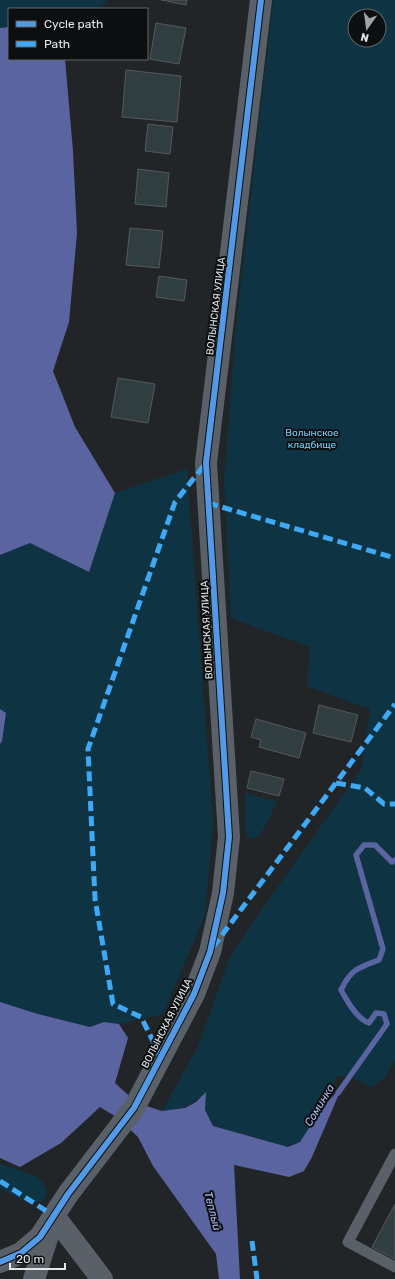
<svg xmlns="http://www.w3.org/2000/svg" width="395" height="1279" viewBox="0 0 395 1279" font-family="Rubik,sans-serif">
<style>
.green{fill:#0e3444;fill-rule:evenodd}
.water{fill:#5a64a1}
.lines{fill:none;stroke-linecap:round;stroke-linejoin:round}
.stream{stroke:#5a64a1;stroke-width:5.5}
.building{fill:#313e41;stroke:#56595a}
.lane{stroke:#596067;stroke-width:11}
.street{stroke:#596067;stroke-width:22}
.quiet{stroke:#3fa9f5;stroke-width:5;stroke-dasharray:10 5;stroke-linecap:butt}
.cycleway-casing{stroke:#0c0f10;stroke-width:8}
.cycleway{stroke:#5399e6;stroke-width:6}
.labels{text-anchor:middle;stroke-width:4;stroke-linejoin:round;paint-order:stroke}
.street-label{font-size:10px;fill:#e2e7e9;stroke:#0c0f10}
.park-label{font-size:10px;fill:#72d0fb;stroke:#0c0f10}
.water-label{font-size:11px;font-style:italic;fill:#b0bbf3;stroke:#0c0f10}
</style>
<rect width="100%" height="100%" fill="#222527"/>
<g class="green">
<path d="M0,0H107L100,9H9V27L0,28Z"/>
<path d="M273,0H395V1060L385,1077L372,1087L349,1076H337L323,1106L300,1142L288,1147L213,1126L205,1110L206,1092C191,1107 182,1109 162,1111L198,1046L230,957L257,916L361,770L370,709L307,686L310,647L231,618L224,480L236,327ZM355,16H379V40H355Z"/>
<path d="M187,469L213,823L205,915L163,1014L119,1024L104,1022L90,1027L38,1014L0,1002V744L2,741L6,713L0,709V555L30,543L89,572L115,493Z"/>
<path d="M245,793L277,802L263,830L254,839L248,838L245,830Z"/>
<path d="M0,1163L38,1177L47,1189L46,1196L42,1202L26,1201L0,1189Z"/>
</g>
<g class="water">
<path d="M9,27V59H65L73,151L77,233L69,322L53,371L75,427L115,493L89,572L30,543L0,555V28Z"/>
<path d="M0,709L6,713L2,741L0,744Z"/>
<path d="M0,1002L38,1014L90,1027L104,1022L119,1024L128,1038L115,1083L137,1103L162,1111L185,1108L196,1102L206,1092L205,1110L213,1126L288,1147L300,1142L323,1106L342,1087L312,1157L304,1171L289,1177L234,1165L240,1279H219L216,1254L153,1166L138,1137L118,1118L100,1107L61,1143L20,1167L0,1158Z"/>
</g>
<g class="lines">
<path class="stream" d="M338,1093L387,1024L384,1014L376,1013L369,1023C357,1019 347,1001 341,990C351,969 358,968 379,960L383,949L356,855L364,845H375L392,862L395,860"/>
</g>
<g class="building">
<path d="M161,0H187L186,5Z"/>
<path d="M156,23L186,28L179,64L150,59Z"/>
<path d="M126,70L181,76L177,122L122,117Z"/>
<path d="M148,124L173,127L170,154L145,151Z"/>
<path d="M138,169L169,173L166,207L135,204Z"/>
<path d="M130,228L163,231L159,268L126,265Z"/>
<path d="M159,276L187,280L184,301L156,297Z"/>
<path d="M118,378L155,384L148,423L111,417Z"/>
<path d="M319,705L358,715L351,742L313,733Z"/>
<path d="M256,719L306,733L299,758L259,747L261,740L251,737Z"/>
<path d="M251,771L284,779L279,796L247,788Z"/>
<path d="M395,1204V1259L372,1247Z"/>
</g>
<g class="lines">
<path class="lane" d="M395,1154L348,1242L395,1267"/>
<g class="street">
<path d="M54,1216L102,1279"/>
<path d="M0,1262L21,1253L40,1237L68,1194L134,1108L194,994L210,952L223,893L229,837L206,463L261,0"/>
<path d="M34,1279L50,1229"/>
</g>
<g class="quiet">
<path d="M208,503L395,558"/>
<path d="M336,783L365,788L384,804H395"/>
<path d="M213,947L395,704"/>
<path d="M161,1057L141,1017L113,1004L95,899L88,749L175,502L206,463"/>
<path d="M0,1181L54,1216"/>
<path d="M252,1241L257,1279"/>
</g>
<defs>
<path id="cycleway" d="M0,1262L21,1253L40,1237L68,1194L134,1108L194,994L210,952L223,893L229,837L206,463L261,0"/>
</defs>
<use href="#cycleway" class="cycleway-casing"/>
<use href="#cycleway" class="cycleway"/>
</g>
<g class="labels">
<g class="street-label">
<text transform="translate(215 306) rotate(-83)" y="4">ВОЛЫНСКАЯ УЛИЦА</text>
<text transform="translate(206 630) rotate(-93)" y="4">ВОЛЫНСКАЯ УЛИЦА</text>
<text transform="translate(166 1023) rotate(-63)" y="4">ВОЛЫНСКАЯ УЛИЦА</text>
</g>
<g class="park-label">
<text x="312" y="436">Волынское<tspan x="312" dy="12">кладбище</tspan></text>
</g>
<g class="water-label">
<text transform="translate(319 1105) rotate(-59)" y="4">Соминка</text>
<text transform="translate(213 1211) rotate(76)" y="4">Теплый</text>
</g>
</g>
<rect x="8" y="8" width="140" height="52" fill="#0c0f10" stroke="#626567"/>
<rect x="16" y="21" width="20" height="6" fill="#5399e6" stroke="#626567"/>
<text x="44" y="28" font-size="12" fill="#e2e7e9">Cycle path</text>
<rect x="16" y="41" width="20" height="6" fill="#3fa9f5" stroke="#626567"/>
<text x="44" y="48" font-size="12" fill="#e2e7e9">Path</text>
<g transform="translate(367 28) rotate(194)"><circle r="19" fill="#0c0f10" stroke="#626567"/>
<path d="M0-3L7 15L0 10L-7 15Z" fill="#9fa3a5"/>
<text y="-6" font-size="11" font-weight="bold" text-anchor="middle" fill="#e2e7e9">N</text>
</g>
<path d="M10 1263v6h55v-6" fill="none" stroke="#e2e7e9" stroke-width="2"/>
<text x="16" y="1263" font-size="12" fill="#e2e7e9" stroke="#0c0f10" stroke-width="3" paint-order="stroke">20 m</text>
</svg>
